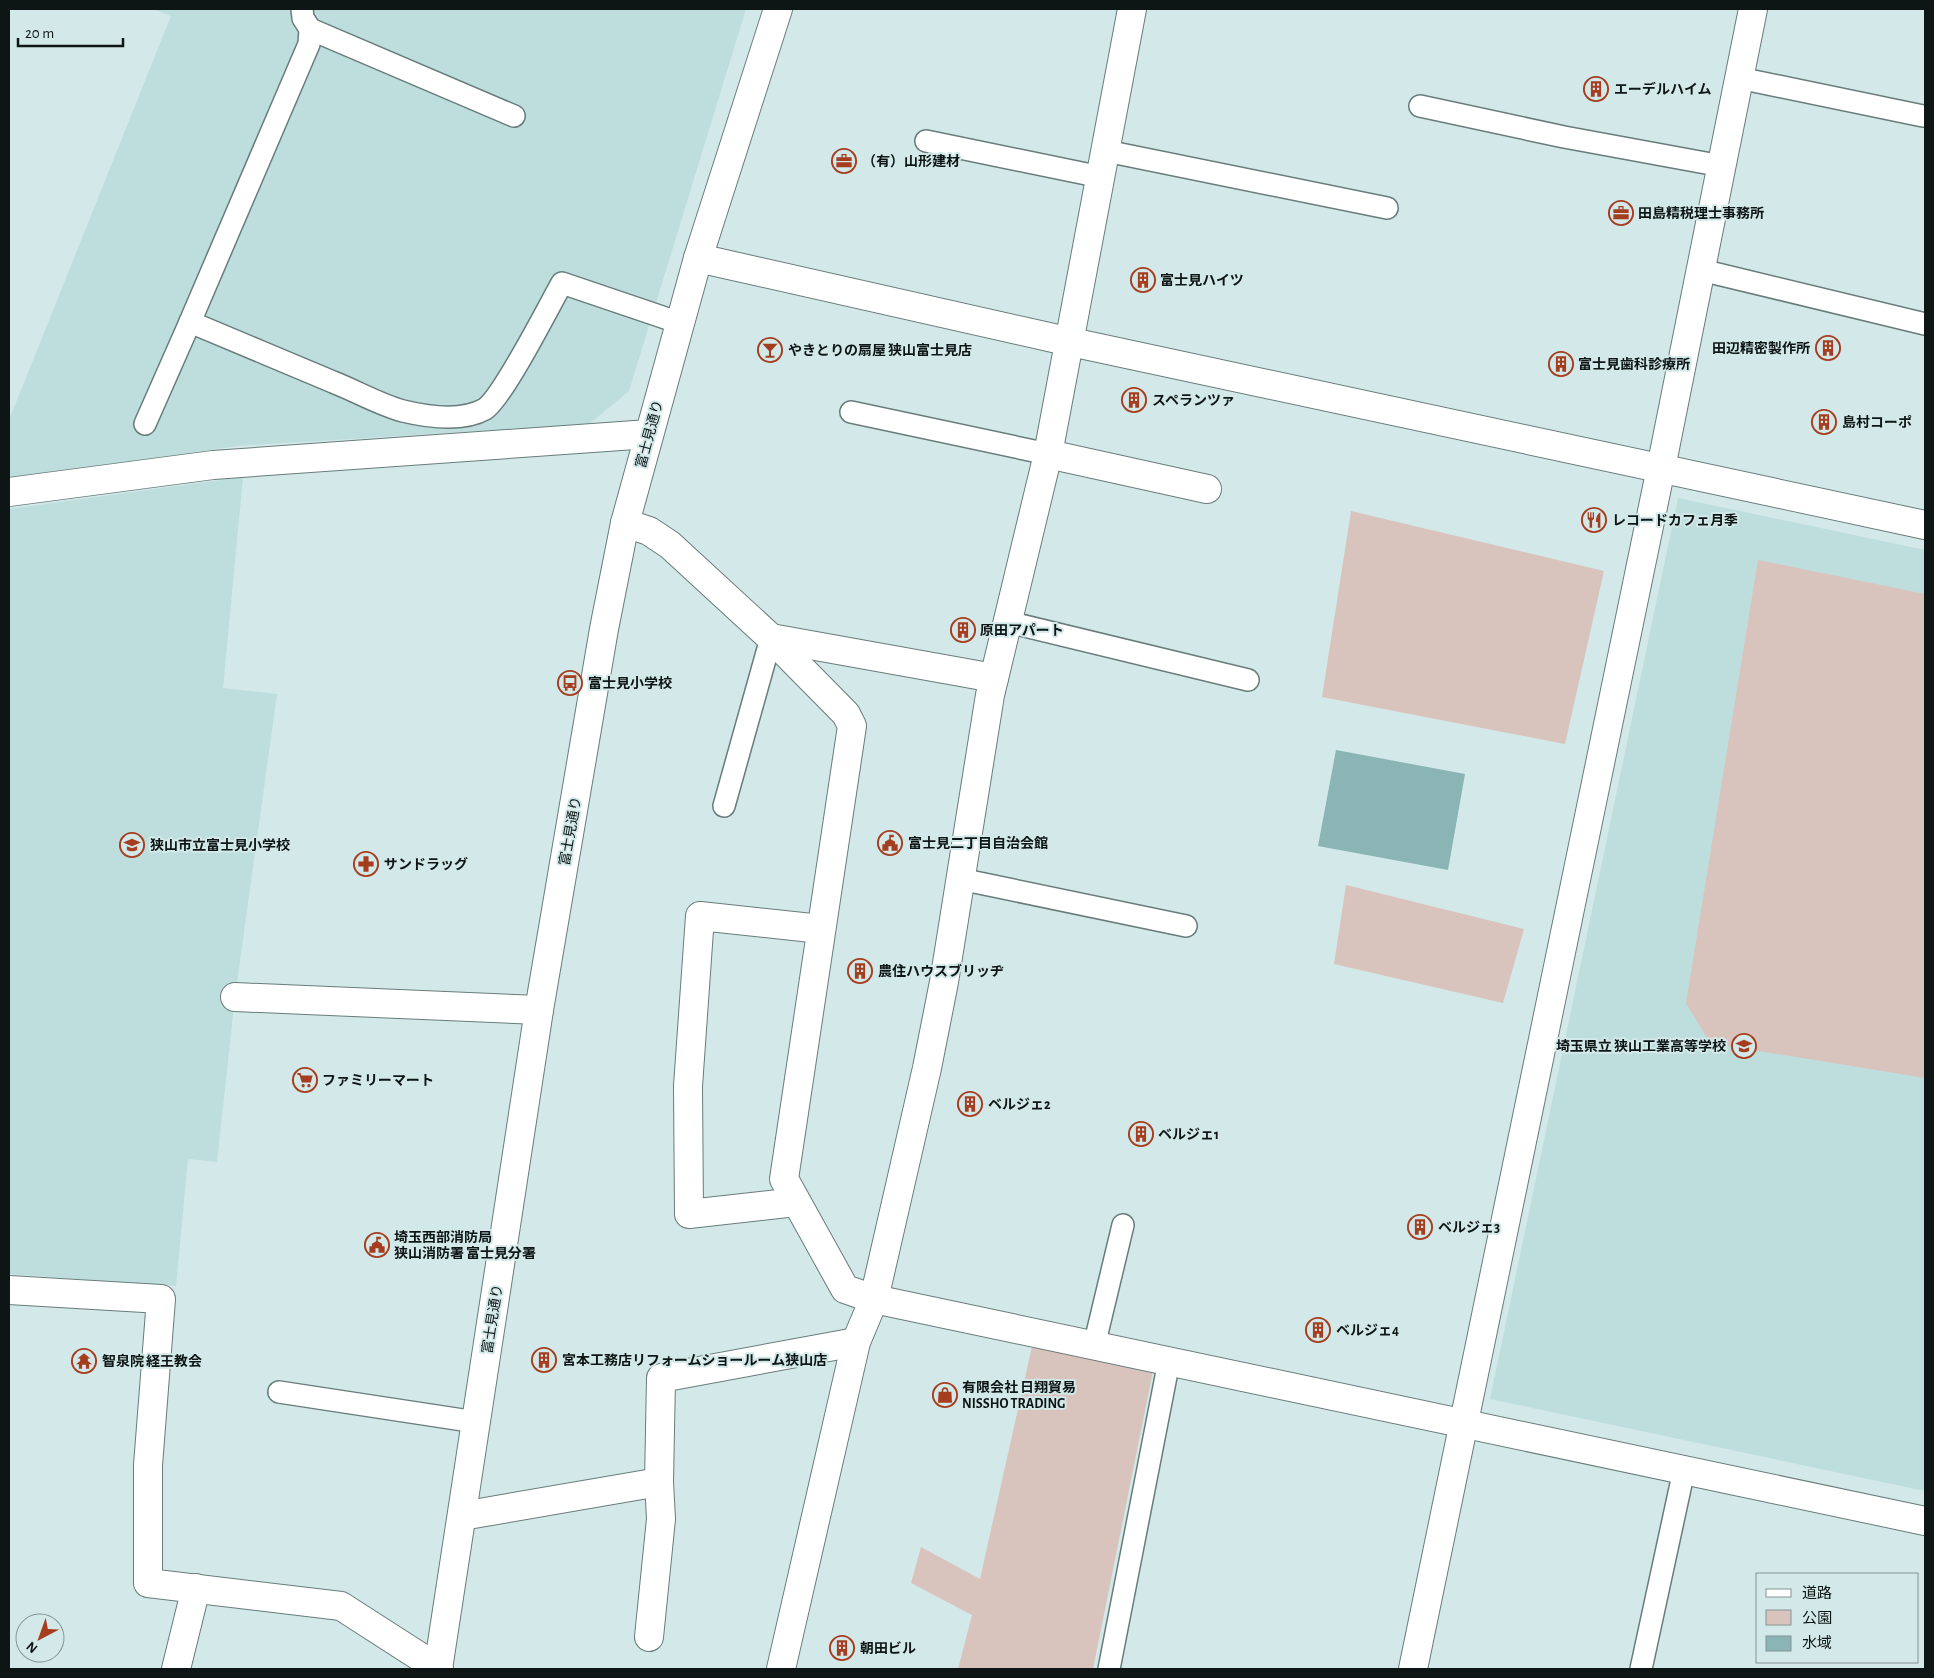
<svg xmlns="http://www.w3.org/2000/svg" width="1934" height="1678" viewBox="0 0 1934 1678" font-family="'Alegreya Sans','Noto Sans JP',sans-serif">
<style>
.built{fill:#bedddd}
.green{fill:#d9c3bd}
.water{fill:#8bb4b4}
.lines{fill:none;stroke-linecap:round;stroke-linejoin:round}
.lane-casing{stroke:#687c7b;stroke-width:24}
.street-casing{stroke:#687c7b;stroke-width:30}
.secondary-casing{stroke:#687c7b;stroke-width:30}
.lane{stroke:#fff;stroke-width:21}
.street{stroke:#fff;stroke-width:28}
.secondary{stroke:#fff;stroke-width:28}
.labels{text-anchor:middle;stroke-width:4;stroke-linejoin:round;paint-order:stroke}
.poi-label{font-size:14px;font-weight:bold;fill:#0e1515;stroke:#d3e8e8;text-anchor:start}
.street-label{font-size:14px;fill:#0e1515;stroke:#d3e8e8}
</style>
<rect width="100%" height="100%" fill="#d3e8e8"/>
<g class="built">
<path d="M153,9H746L629,391L589,424L238,446L9,478V420L171,16Z"/>
<path d="M243,477L223,688L277,694L235,997L217,1162L188,1159L176,1286L9,1274V509Z"/>
<path d="M1678,498L1925,550V1491L1490,1399Z"/>
</g>
<g class="green">
<path d="M1351,511L1604,571L1565,744L1322,697Z"/>
<path d="M1758,560L1925,594V1078L1710,1043L1686,1003Z"/>
<path d="M1346,885L1524,929L1503,1003L1334,964Z"/>
<path d="M1033,1342L1153,1371L1093,1669H958L972,1615L911,1583L921,1547L980,1579Z"/>
</g>
<path class="water" d="M1336,750L1465,774L1448,870L1318,846Z"/>
<g class="lines">
<defs>
<g id="lane">
<path d="M302,9L303,18L310,29L309,44L190,322C238,342 285,362 333,382C356,391 380,405 403,411C428,417 462,422 485,409C503,397 549,306 562,283L680,323"/>
<path d="M310,29L514,116"/>
<path d="M1739,78L1923,116"/>
<path d="M1420,106L1564,137L1722,166"/>
<path d="M926,141L1101,177"/>
<path d="M1106,151L1387,208"/>
<path d="M1701,270L1925,324"/>
<path d="M851,412L1048,454"/>
<path d="M145,424L190,322"/>
<path d="M1008,622L1248,680"/>
<path d="M724,806L771,638"/>
<path d="M960,879L1186,926"/>
<path d="M1094,1346L1123,1225"/>
<path d="M279,1392L476,1422"/>
<path d="M1109,1669L1169,1361"/>
<path d="M1641,1669L1684,1470"/>
</g>
<g id="street">
<path d="M698,258L1071,342L1925,525"/>
<path d="M1048,454L1207,489"/>
<path d="M9,492L213,465L649,434"/>
<path d="M625,523L649,531L670,545L771,638L846,714L852,726L784,1179L845,1289L874,1299L1925,1521"/>
<path d="M771,638L994,678"/>
<path d="M235,997L539,1010"/>
<path d="M796,1202L689,1214L688,1086L700,916L821,929"/>
<path d="M9,1290L161,1299L148,1465V1583L341,1606L439,1669"/>
<path d="M462,1516L659,1482L661,1378L856,1342"/>
<path d="M649,1637L661,1519L659,1482"/>
<path d="M176,1669L196,1588"/>
<path d="M781,1669L856,1342L874,1299L927,1068L944,982L990,695L1048,454L1132,9"/>
<path d="M1413,1669L1661,468L1753,9"/>
</g>
<path id="secondary" d="M438,1669L539,1010L604,629L625,523L698,258L778,9"/>
</defs>
<use href="#lane" class="lane-casing"/>
<use href="#street" class="street-casing"/>
<use href="#secondary" class="secondary-casing"/>
<use href="#lane" class="lane"/>
<use href="#street" class="street"/>
<use href="#secondary" class="secondary"/>
</g>
<defs>
<symbol id="building-ring" viewBox="-11 -11 22 22"><circle r="9.5" fill="#d3e8e8" stroke="#a53d1e" stroke-width="1.5"/><path d="M-4-6H4V6H1V3H-1V6H-4ZM-2.5-4.3h1.7v1.8h-1.7ZM.8-4.3h1.7v1.8H.8ZM-2.5-1h1.7V.8h-1.7ZM.8-1h1.7V.8H.8Z" fill="#a53d1e"/></symbol>
<symbol id="office-ring" viewBox="-11 -11 22 22"><circle r="9.5" fill="#d3e8e8" stroke="#a53d1e" stroke-width="1.5"/><path d="M-6-3h4V-5.5h4V-3h4V5H-6ZM-1-4.5V-3h2v-1.5ZM-6 0V1H6V0Z" fill="#a53d1e"/></symbol>
<symbol id="bar-ring" viewBox="-11 -11 22 22"><circle r="9.5" fill="#d3e8e8" stroke="#a53d1e" stroke-width="1.5"/><path d="M-6-5H6L.8 .8V4.5H3.5V6h-7V4.5H-.8V.8Z" fill="#a53d1e"/></symbol>
<symbol id="restaurant-ring" viewBox="-11 -11 22 22"><circle r="9.5" fill="#d3e8e8" stroke="#a53d1e" stroke-width="1.5"/><path d="M-5-6h1v4h1v-4h1v4h1v-4h1v5L-1.5 .5V6h-2V.5L-5-1ZM5-6V6H3V1.5H1.5Q1.5-4 5-6Z" fill="#a53d1e"/></symbol>
<symbol id="bus-ring" viewBox="-11 -11 22 22"><circle r="9.5" fill="#d3e8e8" stroke="#a53d1e" stroke-width="1.5"/><path d="M-5-6H5V4H4V6H2V4H-2V6H-4V4H-5ZM-3.5-4V0h7V-4ZM-3.5 1.2v1.5H-2V1.2ZM2 1.2v1.5H3.5V1.2Z" fill="#a53d1e"/></symbol>
<symbol id="civic-ring" viewBox="-11 -11 22 22"><circle r="9.5" fill="#d3e8e8" stroke="#a53d1e" stroke-width="1.5"/><path d="M-.6-6.5H3V-4.5H.6V-3L4-1V1h2V6H-6V1h2V-1L-.6-3ZM-1.2 2.5V6h2.4V2.5Z" fill="#a53d1e"/></symbol>
<symbol id="school-ring" viewBox="-11 -11 22 22"><circle r="9.5" fill="#d3e8e8" stroke="#a53d1e" stroke-width="1.5"/><path d="M0-5L7-2L0 1L-7-2ZM-4 1L0 2.5L4 1V4Q0 6-4 4Z" fill="#a53d1e"/></symbol>
<symbol id="pharmacy-ring" viewBox="-11 -11 22 22"><circle r="9.5" fill="#d3e8e8" stroke="#a53d1e" stroke-width="1.5"/><path d="M-2-6h4v4h4v4h-4v4h-4v-4h-4v-4h4Z" fill="#a53d1e"/></symbol>
<symbol id="supermarket-ring" viewBox="-11 -11 22 22"><circle r="9.5" fill="#d3e8e8" stroke="#a53d1e" stroke-width="1.5"/><path d="M-6-5.5h2.5l.6 2H6L4.5 2H-2.5L-4.4-4H-6ZM-1.5 3.2a1.3 1.3 0 1 0 .1 0ZM3 3.2a1.3 1.3 0 1 0 .1 0Z" fill="#a53d1e"/></symbol>
<symbol id="temple-ring" viewBox="-11 -11 22 22"><circle r="9.5" fill="#d3e8e8" stroke="#a53d1e" stroke-width="1.5"/><path d="M0-6L5-2H3V0L6.5 2.5H4V6H1.5V3h-3V6H-4V2.5H-6.5L-3 0V-2H-5Z" fill="#a53d1e"/></symbol>
<symbol id="shop-ring" viewBox="-11 -11 22 22"><circle r="9.5" fill="#d3e8e8" stroke="#a53d1e" stroke-width="1.5"/><path d="M-5-2.5h2.3a2.7 3.5 0 0 1 5.4 0H5L5.5 6h-11ZM-1.5-2.5h3a1.5 2.3 0 0 0-3 0Z" fill="#a53d1e"/></symbol>
</defs>
<g fill-rule="evenodd">
<use href="#building-ring" x="1582" y="75" width="28" height="28"/>
<use href="#office-ring" x="830" y="147" width="28" height="28"/>
<use href="#office-ring" x="1607" y="199" width="28" height="28"/>
<use href="#building-ring" x="1129" y="266" width="28" height="28"/>
<use href="#building-ring" x="1814" y="334" width="28" height="28"/>
<use href="#bar-ring" x="756" y="336" width="28" height="28"/>
<use href="#building-ring" x="1547" y="350" width="28" height="28"/>
<use href="#building-ring" x="1120" y="386" width="28" height="28"/>
<use href="#building-ring" x="1810" y="408" width="28" height="28"/>
<use href="#restaurant-ring" x="1580" y="506" width="28" height="28"/>
<use href="#building-ring" x="949" y="616" width="28" height="28"/>
<use href="#bus-ring" x="556" y="669" width="28" height="28"/>
<use href="#civic-ring" x="876" y="829" width="28" height="28"/>
<use href="#school-ring" x="118" y="831" width="28" height="28"/>
<use href="#pharmacy-ring" x="352" y="850" width="28" height="28"/>
<use href="#building-ring" x="846" y="957" width="28" height="28"/>
<use href="#school-ring" x="1730" y="1032" width="28" height="28"/>
<use href="#supermarket-ring" x="291" y="1066" width="28" height="28"/>
<use href="#building-ring" x="956" y="1090" width="28" height="28"/>
<use href="#building-ring" x="1127" y="1120" width="28" height="28"/>
<use href="#building-ring" x="1406" y="1213" width="28" height="28"/>
<use href="#civic-ring" x="363" y="1231" width="28" height="28"/>
<use href="#building-ring" x="1304" y="1316" width="28" height="28"/>
<use href="#building-ring" x="530" y="1346" width="28" height="28"/>
<use href="#temple-ring" x="70" y="1347" width="28" height="28"/>
<use href="#shop-ring" x="931" y="1381" width="28" height="28"/>
<use href="#building-ring" x="828" y="1634" width="28" height="28"/>
</g>
<g class="labels">
<g class="poi-label">
<text x="1614" y="94">エーデルハイム</text>
<text x="862" y="166">（有）山形建材</text>
<text x="1638" y="218">田島精税理士事務所</text>
<text x="1160" y="285">富士見ハイツ</text>
<text x="1810" y="353" text-anchor="end">田辺精密製作所</text>
<text x="788" y="355">やきとりの扇屋 狭山富士見店</text>
<text x="1578" y="369">富士見歯科診療所</text>
<text x="1152" y="405">スペランツァ</text>
<text x="1842" y="427">島村コーポ</text>
<text x="1612" y="525">レコードカフェ月季</text>
<text x="980" y="635">原田アパート</text>
<text x="588" y="688">富士見小学校</text>
<text x="908" y="848">富士見二丁目自治会館</text>
<text x="150" y="850">狭山市立富士見小学校</text>
<text x="384" y="869">サンドラッグ</text>
<text x="878" y="976">農住ハウスブリッヂ</text>
<text x="1726" y="1051" text-anchor="end">埼玉県立 狭山工業高等学校</text>
<text x="322" y="1085">ファミリーマート</text>
<text x="988" y="1109">ベルジェ2</text>
<text x="1158" y="1139">ベルジェ1</text>
<text x="1438" y="1232">ベルジェ3</text>
<text x="394" y="1242">埼玉西部消防局<tspan x="394" dy="16">狭山消防署 富士見分署</tspan></text>
<text x="1336" y="1335">ベルジェ4</text>
<text x="562" y="1365">宮本工務店リフォームショールーム狭山店</text>
<text x="102" y="1366">智泉院 経王教会</text>
<text x="962" y="1392">有限会社 日翔貿易<tspan x="962" dy="16">NISSHO TRADING</tspan></text>
<text x="860" y="1653">朝田ビル</text>
</g>
<g class="street-label">
<text transform="translate(649 434) rotate(-75)" y="5">富士見通り</text>
<text transform="translate(570 831) rotate(-80)" y="5">富士見通り</text>
<text transform="translate(492 1319) rotate(-81)" y="5">富士見通り</text>
</g>
</g>
<rect width="1934" height="1678" fill="none" stroke="#0e1515" stroke-width="20"/>
<rect x="1756" y="1573" width="162" height="90" fill="#d3e8e8" stroke="#849494"/>
<rect x="1766" y="1589" width="25" height="8" fill="#ffffff" stroke="#849494"/>
<text x="1802" y="1598" font-size="15" fill="#0e1515">道路</text>
<rect x="1766" y="1610" width="25" height="15" fill="#d9c3bd" stroke="#849494"/>
<text x="1802" y="1623" font-size="15" fill="#0e1515">公園</text>
<rect x="1766" y="1636" width="25" height="15" fill="#8bb4b4" stroke="#849494"/>
<text x="1802" y="1648" font-size="15" fill="#0e1515">水域</text>
<g transform="translate(40 1638) rotate(221)"><circle r="24" fill="#d3e8e8" stroke="#849494"/>
<path d="M0-4L9 19L0 12L-9 19Z" fill="#a53d1e"/>
<text y="-8" font-size="14" font-weight="bold" text-anchor="middle" fill="#0e1515">N</text>
</g>
<path d="M18 38v8h105v-8" fill="none" stroke="#0e1515" stroke-width="2.5"/>
<text x="25" y="38" font-size="15" fill="#0e1515" stroke="#d3e8e8" stroke-width="4" paint-order="stroke">20 m</text>
</svg>
